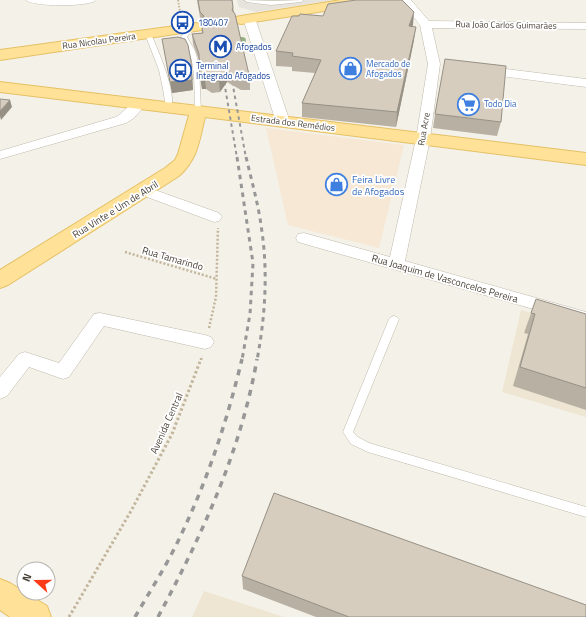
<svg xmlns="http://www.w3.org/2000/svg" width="586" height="617" viewBox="0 0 586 617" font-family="'Titillium Web',sans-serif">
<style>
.commercial{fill:#f6e8d4}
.industrial{fill:#e7e3dd}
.education{fill:#eee6d2}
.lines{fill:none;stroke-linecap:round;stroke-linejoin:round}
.service-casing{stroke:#c0b9ab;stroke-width:1}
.minor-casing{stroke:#c0b9ab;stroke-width:1}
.primary-casing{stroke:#e5c066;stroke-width:2}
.path-far2{stroke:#c2b59c;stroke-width:2;stroke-dasharray:1.5 1.5;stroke-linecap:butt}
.path-far1{stroke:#c2b59c;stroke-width:2.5;stroke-dasharray:2 2;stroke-linecap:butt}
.path{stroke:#c2b59c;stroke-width:3;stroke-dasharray:2.5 2.5;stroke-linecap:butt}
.service{fill:#fff;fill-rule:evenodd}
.minor{fill:#fff;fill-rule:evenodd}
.primary{fill:#ffe297;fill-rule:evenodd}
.rail-far2{stroke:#979797;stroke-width:2;stroke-dasharray:3.5 3.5;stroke-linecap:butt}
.rail-far1{stroke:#979797;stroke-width:3;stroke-dasharray:4.5 4.5;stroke-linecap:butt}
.rail{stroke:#979797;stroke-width:3.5;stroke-dasharray:6 6;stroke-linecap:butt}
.tree{fill:#95b07f}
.wall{fill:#b8b0a3}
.shaded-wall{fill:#969085}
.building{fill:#d6cdbe;stroke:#969085}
.labels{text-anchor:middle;stroke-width:3.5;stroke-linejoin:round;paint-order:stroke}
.far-transit-label{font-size:9px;fill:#164399;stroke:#fff;text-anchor:start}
.far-street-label{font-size:9px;fill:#484137;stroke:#fff}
.far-shop-label{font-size:9px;fill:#366cbe;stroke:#fff;text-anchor:start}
.shop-label{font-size:10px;fill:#366cbe;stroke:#fff;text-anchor:start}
.street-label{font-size:10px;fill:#484137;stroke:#fff}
</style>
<rect width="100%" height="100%" fill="#f4f1e8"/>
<path class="commercial" d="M266,128L404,145L379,248L288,225Z"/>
<path class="industrial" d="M237,0H333L256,12L239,7Z"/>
<g class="education">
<path d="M521,310L586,328V417L502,392Z"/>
<path d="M204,591L284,617H192Z"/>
</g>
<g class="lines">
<defs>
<g id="service">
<path d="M244,0L271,1L304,0L301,2L271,5L247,2Z"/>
<path d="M193,26L198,27L189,34L187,37L195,51L199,65L201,112L198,114L195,112C194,93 196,69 189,51C187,46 183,42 181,37L184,32Z"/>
<path d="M146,33L151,34C158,50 177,93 171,109L169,110L166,108L163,89L159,70L145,34Z"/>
<path d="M394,316L397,317L399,319L353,432L358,437L369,443L586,507V517L368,452L351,444L343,432L389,319L391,317Z"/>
</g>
<g id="minor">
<path d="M26,0H96C91,7 31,7 26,0Z"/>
<path d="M400,0H411L429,21L586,23V29L432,28L440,64L430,139L405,261L586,312V324L298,242L296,238L298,234L304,233L390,257L416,139L428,64L420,25Z"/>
<path d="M249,15L255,18L290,122L288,125H278L276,122L243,18Z"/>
<path d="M482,66L586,79V87L478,73L476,70L478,67Z"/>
<path d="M139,100L146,104L134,118L126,123L0,159V151L116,117C124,112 131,102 139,100Z"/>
<path d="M144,186L219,213L222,217L219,221L214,222L139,194L137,191L139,188Z"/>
<path d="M100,313L205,335L211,337L214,342L211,347L205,349L104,326L69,377L63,379L29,367L7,396L0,399V377L19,354L25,352L59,363L94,314Z"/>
</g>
<g id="primary">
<path d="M341,0H376L374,3L369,4L241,24L236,23L234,20L236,17L241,16Z"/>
<path d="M197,23L202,24L204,27L202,30L0,60V50Z"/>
<path d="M0,82L586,153V165L205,117C199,141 198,159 179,176L8,285L0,288V270L165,168L175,160L178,154L189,115L0,92Z"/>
<path d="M0,579L10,583L47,606L51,617H10L0,610Z"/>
</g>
</defs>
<use href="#service" class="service-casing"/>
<use href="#minor" class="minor-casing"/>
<use href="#primary" class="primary-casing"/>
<path class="path-far2" d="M178,0L181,17"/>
<g class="path-far1">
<path d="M125,252L217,279"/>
<path d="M209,328L216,297L218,228"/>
<path d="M201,360L202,356"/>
</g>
<path class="path" d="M69,617L131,511L172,434L201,359"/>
<use href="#service" class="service"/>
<use href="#minor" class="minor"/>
<use href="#primary" class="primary"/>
<g class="rail-far2">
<path d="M223,75L237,158"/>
<path d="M231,75L246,158"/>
</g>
<g class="rail-far1">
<path d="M237,157L253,263L250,314L242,360"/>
<path d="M246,157C252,182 259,207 262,232C268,274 265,318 257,360"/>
</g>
<g class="rail">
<path d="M135,617C150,591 167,565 180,537C208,479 227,421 242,359"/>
<path d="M158,617C202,535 241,451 257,359"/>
</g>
</g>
<circle class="tree" cx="242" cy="41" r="4"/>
<g class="wall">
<path d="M197,0H232L234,12L250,79V90H241L227,82L220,92L212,93L206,89H202L200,63L193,44L192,34L202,33L201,23Z"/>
<path d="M412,26L414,40L396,127L302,117V103L315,73L292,71V67L276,66V51Z"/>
<path d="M162,39L192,71L193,90L172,93Z"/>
<path d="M435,114L501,122L497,136L433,128Z"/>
<path d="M536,299L586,314V410L513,386L528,334L524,333Z"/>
<path d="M242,576L586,617H316L243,589Z"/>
</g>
<g class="shaded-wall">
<path d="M414,12L413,25L407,39L409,26Z"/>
<path d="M416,27L414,40L396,127L397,112Z"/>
<path d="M191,61L193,90L172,93L170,82Z"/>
<path d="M227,71V82L220,92L219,81Z"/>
<path d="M200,78H205L206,89H202Z"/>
<path d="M10,100L12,107L1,120L0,116V111Z"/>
</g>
<g class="building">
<path d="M198,0H232L233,7L232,10L235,14L250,79H240L227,71L219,81L211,82L205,78H200L199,54L192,34L203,33L201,21L204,16L200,12Z"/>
<path d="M356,0H402L414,12L409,26L416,27L397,112L302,103L321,60L292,56L293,53L276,51L292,16H299L300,14L323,16L328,4Z"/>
<path d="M178,37L185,39L188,45L191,61L192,80L170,82L162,39Z"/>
<path d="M445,59L506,66L501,122L435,114Z"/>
<path d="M0,99L10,100L0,111Z"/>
<path d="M536,299L586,314V388L520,367L535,314L531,313Z"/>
<path d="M274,493L586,605V617H349L242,576Z"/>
</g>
<defs>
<symbol id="bus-ring" viewBox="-11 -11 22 22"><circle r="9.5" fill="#fff" stroke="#1a4fb4" stroke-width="1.5"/><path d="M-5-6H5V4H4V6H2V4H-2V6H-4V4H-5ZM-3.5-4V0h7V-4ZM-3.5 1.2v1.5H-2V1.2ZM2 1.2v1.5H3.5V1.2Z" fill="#1a4fb4"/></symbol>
<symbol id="metro-ring" viewBox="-11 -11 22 22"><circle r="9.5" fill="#fff" stroke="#1a4fb4" stroke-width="1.5"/><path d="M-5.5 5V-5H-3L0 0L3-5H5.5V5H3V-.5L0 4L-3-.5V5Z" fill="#1a4fb4"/></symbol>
<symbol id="shop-ring" viewBox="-11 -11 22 22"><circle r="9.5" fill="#fff" stroke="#3f7fe0" stroke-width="1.5"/><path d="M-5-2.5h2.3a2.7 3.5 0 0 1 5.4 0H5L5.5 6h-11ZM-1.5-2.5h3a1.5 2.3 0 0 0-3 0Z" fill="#3f7fe0"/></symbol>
<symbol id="supermarket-ring" viewBox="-11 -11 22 22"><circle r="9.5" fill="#fff" stroke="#3f7fe0" stroke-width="1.5"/><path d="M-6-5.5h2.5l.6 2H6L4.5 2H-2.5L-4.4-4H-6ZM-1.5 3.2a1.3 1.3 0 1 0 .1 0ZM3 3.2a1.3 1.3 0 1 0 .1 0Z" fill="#3f7fe0"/></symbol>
</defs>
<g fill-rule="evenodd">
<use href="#bus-ring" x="170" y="10" width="25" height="25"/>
<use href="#metro-ring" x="208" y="34" width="25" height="25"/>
<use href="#shop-ring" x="338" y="56" width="25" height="25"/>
<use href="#bus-ring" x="168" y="58" width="25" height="25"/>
<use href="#supermarket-ring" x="456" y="92" width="25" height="25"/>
<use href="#shop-ring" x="324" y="172" width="25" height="25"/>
</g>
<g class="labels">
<g class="far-transit-label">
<text x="198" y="26">180407</text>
<text x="236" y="50">Afogados</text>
<text x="196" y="69">Terminal<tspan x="196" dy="10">Integrado Afogados</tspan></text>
</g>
<g class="far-street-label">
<text transform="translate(506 25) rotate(1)" y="3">Rua João Carlos Guimarães</text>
<text transform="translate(99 41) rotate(-8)" y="3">Rua Nicolau Pereira</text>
<text transform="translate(293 123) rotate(7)" y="3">Estrada dos Remédios</text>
<text transform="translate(424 129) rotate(-80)" y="3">Rua Acre</text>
</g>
<g class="far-shop-label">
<text x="366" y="67">Mercado de<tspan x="366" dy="10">Afogados</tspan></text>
<text x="484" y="107">Todo Dia</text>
</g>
<g class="shop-label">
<text x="352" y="183">Feira Livre<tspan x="352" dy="12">de Afogados</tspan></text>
</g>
<g class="street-label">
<text transform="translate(115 209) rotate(-32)" y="4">Rua Vinte e Um de Abril</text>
<text transform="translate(173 258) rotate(16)" y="4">Rua Tamarindo</text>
<text transform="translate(445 278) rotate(16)" y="4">Rua Joaquim de Vasconcelos Pereira</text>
<text transform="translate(166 423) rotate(-66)" y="4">Avenida Central</text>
</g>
</g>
<g transform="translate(36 581) rotate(291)"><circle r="19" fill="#ffffff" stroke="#b6b3af"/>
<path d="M0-3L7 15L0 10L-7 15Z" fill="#fc3c18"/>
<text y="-6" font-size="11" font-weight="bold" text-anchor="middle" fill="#484137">N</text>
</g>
</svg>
